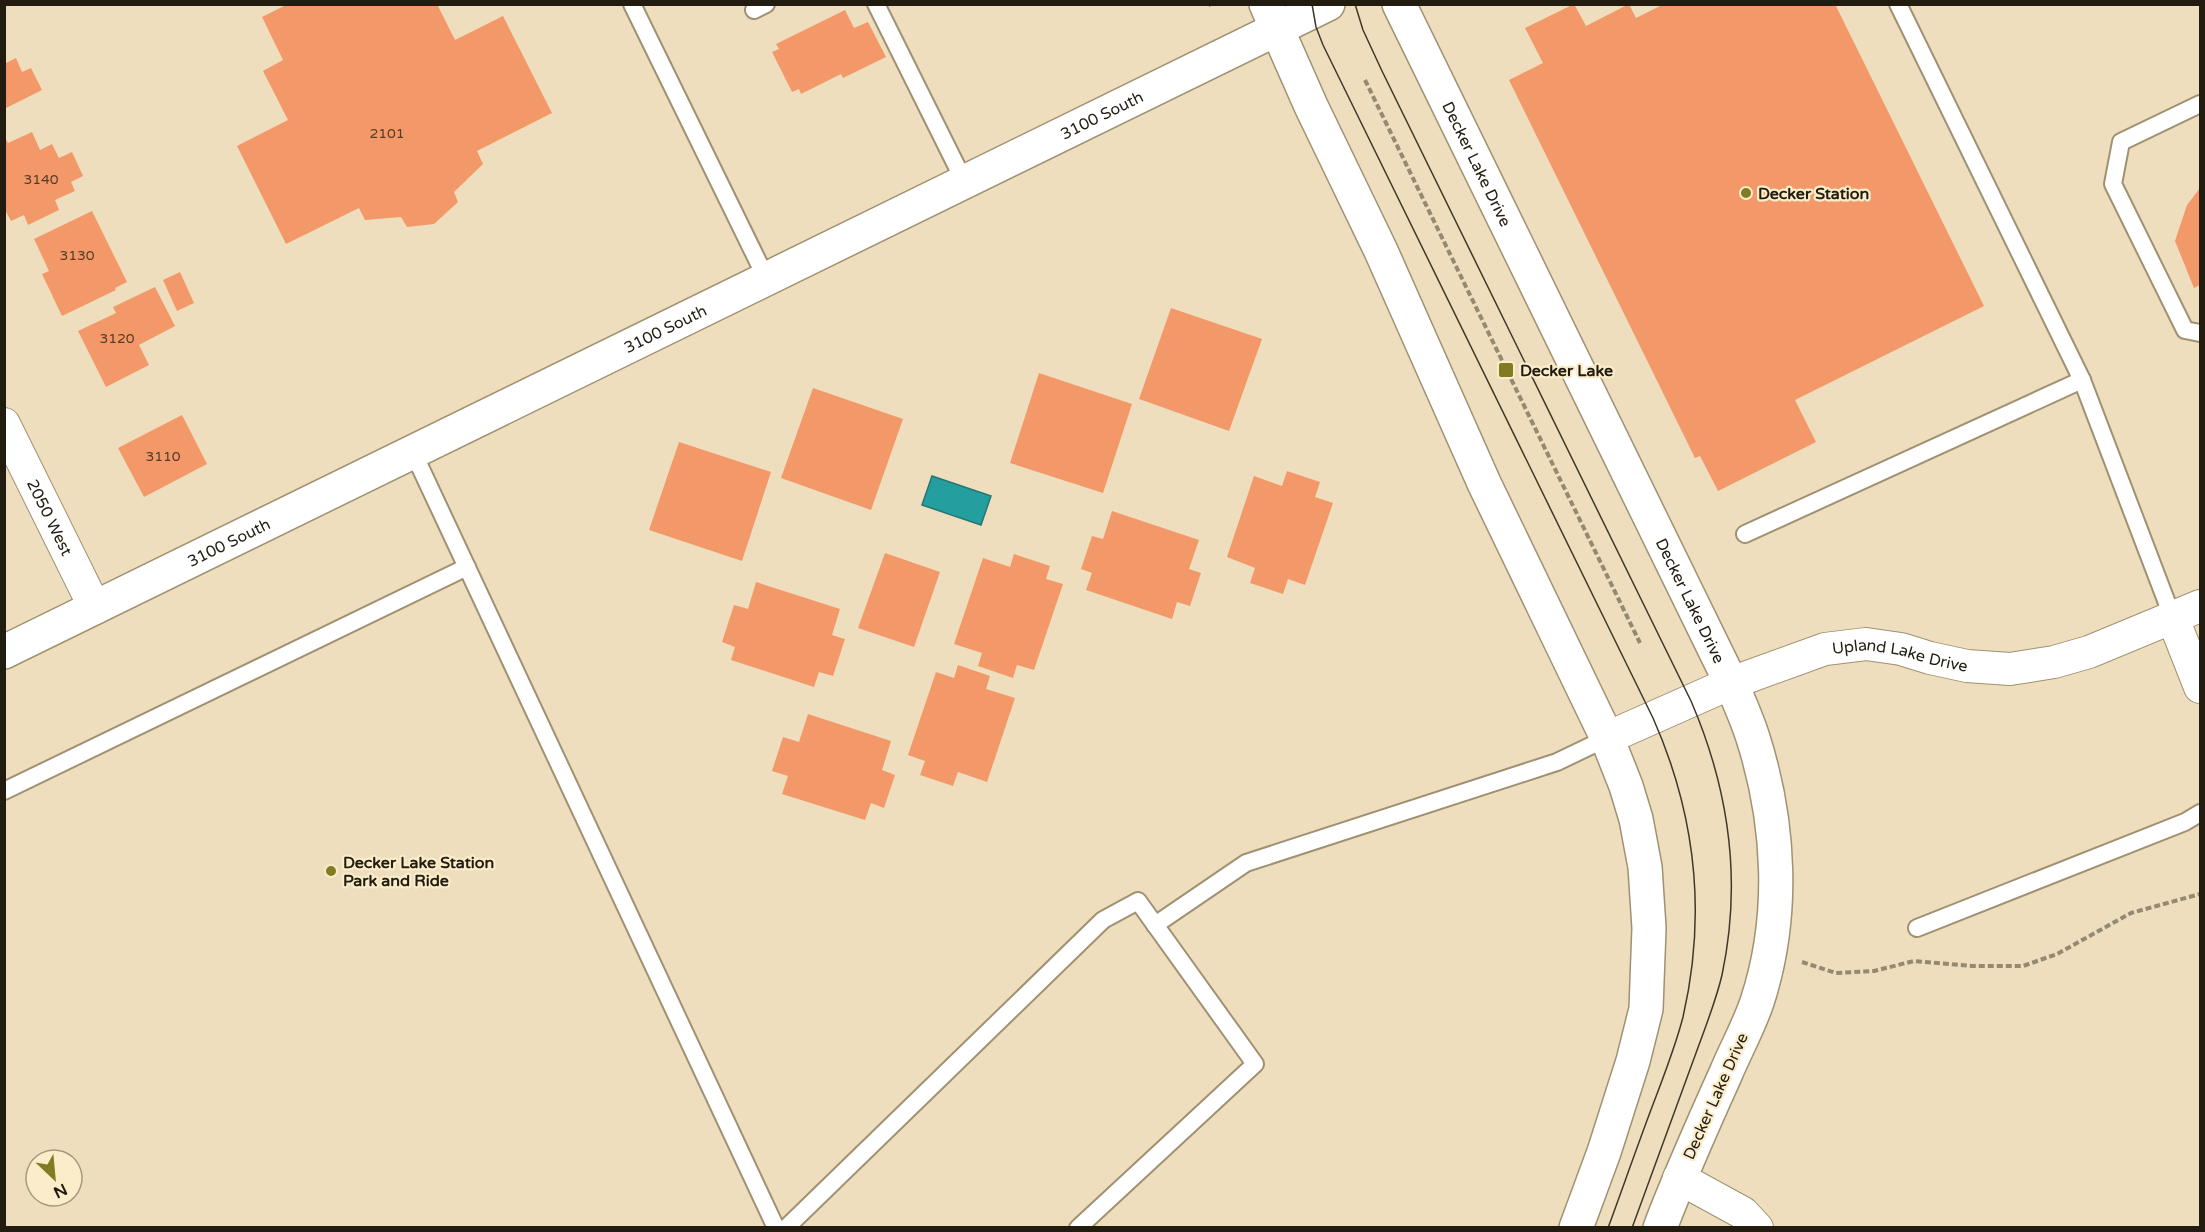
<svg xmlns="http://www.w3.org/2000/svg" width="2205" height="1232" viewBox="0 0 2205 1232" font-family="'Varela Round',sans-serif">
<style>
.water{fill:#249e9f;stroke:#237774;stroke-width:1.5}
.building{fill:#f39969}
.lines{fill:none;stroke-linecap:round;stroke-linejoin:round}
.service-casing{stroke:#9f9171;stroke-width:20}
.minor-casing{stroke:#9f9171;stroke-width:34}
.tertiary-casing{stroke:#9f9171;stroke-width:36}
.secondary-casing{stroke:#9f9171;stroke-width:36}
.path{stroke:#948971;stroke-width:4;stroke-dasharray:6 3;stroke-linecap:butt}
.service{stroke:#fff;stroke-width:16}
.minor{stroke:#fff;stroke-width:32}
.tertiary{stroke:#fff;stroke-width:33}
.secondary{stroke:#fff;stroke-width:33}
.tram{stroke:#403929;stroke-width:1.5}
.poi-dot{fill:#817b21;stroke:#fbecca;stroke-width:2}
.labels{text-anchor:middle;stroke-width:4.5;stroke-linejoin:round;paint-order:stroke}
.number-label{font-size:14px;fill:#563b26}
.street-label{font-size:16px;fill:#221c10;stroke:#fbecca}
.poi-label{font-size:16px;font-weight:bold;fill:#221c10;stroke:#fbecca;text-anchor:start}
</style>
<rect width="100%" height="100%" fill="#eedebd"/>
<path class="water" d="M932,476L991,496L981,525L922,505Z"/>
<g class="building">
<path d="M288,4H437L455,40L503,16L552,113L477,151L483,164L454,192L458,202L434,224L407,227L401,217L365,220L359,208L286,244L237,146L288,120L263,71L283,60L262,17Z"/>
<path d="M1574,4L1586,26L1629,4L1636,18L1664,4H1835L1984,306L1795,400L1816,442L1718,491L1700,456L1695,458L1509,80L1543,63L1525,28Z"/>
<path d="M845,10L854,28L868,22L886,57L843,78L841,74L801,94L799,89L792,92L772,52L779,49L776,44Z"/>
<path d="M16,58L22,72L31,68L42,90L4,109V64Z"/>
<path d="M32,132L40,150L52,144L59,158L72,152L83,176L71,182L75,191L55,200L59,210L28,225L24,215L11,221L4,208V136L8,143Z"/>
<path d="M2200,188V285L2194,288L2175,241L2187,205Z"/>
<path d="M92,211L127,282L115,288L116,290L62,316L42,274L49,271L34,239Z"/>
<path d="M180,272L194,303L177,311L163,280Z"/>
<path d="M155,287L175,326L139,345L149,365L106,387L78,331L116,313L113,307Z"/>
<path d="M1171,308L1262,339L1229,431L1139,399Z"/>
<path d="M1039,373L1132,404L1103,493L1010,463Z"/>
<path d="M813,388L903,419L871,510L781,478Z"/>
<path d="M182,415L207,464L144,497L118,448Z"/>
<path d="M679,442L771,472L742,561L649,530Z"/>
<path d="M1287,471L1320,482L1315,497L1333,503L1305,585L1288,579L1283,594L1250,583L1255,568L1227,557L1254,476L1282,486Z"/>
<path d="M1112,511L1199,540L1189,569L1201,573L1190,606L1177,602L1172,619L1086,590L1092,573L1081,569L1092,536L1103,539Z"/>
<path d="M885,553L940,572L914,647L858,628Z"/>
<path d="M1014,554L1050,566L1046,579L1063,584L1034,670L1017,665L1013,678L978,666L982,653L954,644L983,558L1010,567Z"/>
<path d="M756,582L840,609L832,635L845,639L833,676L819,672L814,687L731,660L735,647L722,642L734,605L748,609Z"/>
<path d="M958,665L990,676L986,689L1015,698L987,782L958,772L953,786L920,775L925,761L908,755L936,672L954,678Z"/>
<path d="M808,714L891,741L882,770L895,775L884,808L871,803L865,820L782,794L788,776L772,771L783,737L799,742Z"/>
</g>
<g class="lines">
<defs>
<g id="service">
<path d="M632,4L767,280"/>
<path d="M876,4L965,183"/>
<path d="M1898,4L2082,380L2172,616"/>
<path d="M754,10L766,4"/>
<path d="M2200,104L2121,142L2113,184L2185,330L2200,333"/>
<path d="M413,452L776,1228"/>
<path d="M1745,534L2082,380"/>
<path d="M4,791L467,567"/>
<path d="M1155,925L1246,863L1557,762L1607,738"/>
<path d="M1917,928L2185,822L2200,813"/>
<path d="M786,1228L1103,920L1138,901L1255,1064L1078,1228"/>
</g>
<g id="minor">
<path id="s1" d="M4,424L95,608"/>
<path d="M2172,616L2200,687"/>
<path id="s2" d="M1607,738L1731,683L1825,649L1866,644L1901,649L1930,658L1967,666L2010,669L2054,662L2089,652L2200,606"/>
<path d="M1679,1178L1743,1213L1757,1228"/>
</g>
<g id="tertiary">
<path d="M1266,4L1311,106L1381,251L1484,483L1607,738L1626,786L1636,819L1645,867L1649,928L1646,1009L1633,1061L1604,1152L1576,1228"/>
<path id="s3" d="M1399,4L1731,683C1739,701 1747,719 1753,738C1780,823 1785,917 1757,1002C1749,1026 1736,1049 1726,1073C1703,1124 1680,1175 1660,1228"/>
</g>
<g id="secondary">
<path id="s4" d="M4,652L1328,4"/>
</g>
</defs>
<use href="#service" class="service-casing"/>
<use href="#minor" class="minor-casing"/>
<use href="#tertiary" class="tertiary-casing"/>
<use href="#secondary" class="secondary-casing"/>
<g class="path">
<path d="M1210,4L1211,6"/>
<path d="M1365,80L1640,643"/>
<path d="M1802,962L1836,973L1874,971L1914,961L1972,966H2023L2057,954L2131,913L2200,894"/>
</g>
<use href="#service" class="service"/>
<use href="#minor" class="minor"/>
<use href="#tertiary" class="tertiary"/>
<use href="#secondary" class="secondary"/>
<g class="tram">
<path d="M1312,4L1316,27L1323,45L1653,718C1696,815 1707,913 1683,1017C1675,1048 1663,1078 1652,1107C1637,1147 1623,1187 1608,1228"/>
<path d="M1355,4L1363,30L1382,71L1691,701C1729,789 1742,881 1722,975C1716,1001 1705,1028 1696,1053C1675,1111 1653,1169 1632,1228"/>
</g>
</g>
<g class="poi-dot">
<circle cx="1746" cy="193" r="6"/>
<rect x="1498" y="362" width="16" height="16" rx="3"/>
<circle cx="331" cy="871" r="6"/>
</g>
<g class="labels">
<g class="number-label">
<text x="387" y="138">2101</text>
<text x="41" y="184">3140</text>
<text x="77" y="260">3130</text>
<text x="117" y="343">3120</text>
<text x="163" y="461">3110</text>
</g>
<g class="street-label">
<text dy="6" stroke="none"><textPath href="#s4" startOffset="1222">3100 South</textPath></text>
<text dy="6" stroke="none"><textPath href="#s3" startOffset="178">Decker Lake Drive</textPath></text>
<text dy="6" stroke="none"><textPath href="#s4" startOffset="736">3100 South</textPath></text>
<text dy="6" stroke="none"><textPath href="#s1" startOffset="104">2050 West</textPath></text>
<text dy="6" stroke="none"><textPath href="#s4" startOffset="250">3100 South</textPath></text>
<text dy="6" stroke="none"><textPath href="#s3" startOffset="664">Decker Lake Drive</textPath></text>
<text dy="6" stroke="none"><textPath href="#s2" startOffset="312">Upland Lake Drive</textPath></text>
<text transform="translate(1715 1096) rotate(-66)" y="6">Decker Lake Drive</text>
</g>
<g class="poi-label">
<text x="1758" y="199">Decker Station</text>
<text x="1520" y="376">Decker Lake</text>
<text x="343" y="868">Decker Lake Station<tspan x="343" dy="18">Park and Ride</tspan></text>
</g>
</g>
<rect width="2205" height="1232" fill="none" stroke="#221c10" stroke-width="12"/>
<g transform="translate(54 1178) rotate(154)"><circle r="28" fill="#fbecca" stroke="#a49980" stroke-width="1.5"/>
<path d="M0-4.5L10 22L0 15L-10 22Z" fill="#817b21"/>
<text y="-9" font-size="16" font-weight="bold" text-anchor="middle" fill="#221c10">N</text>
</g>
</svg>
